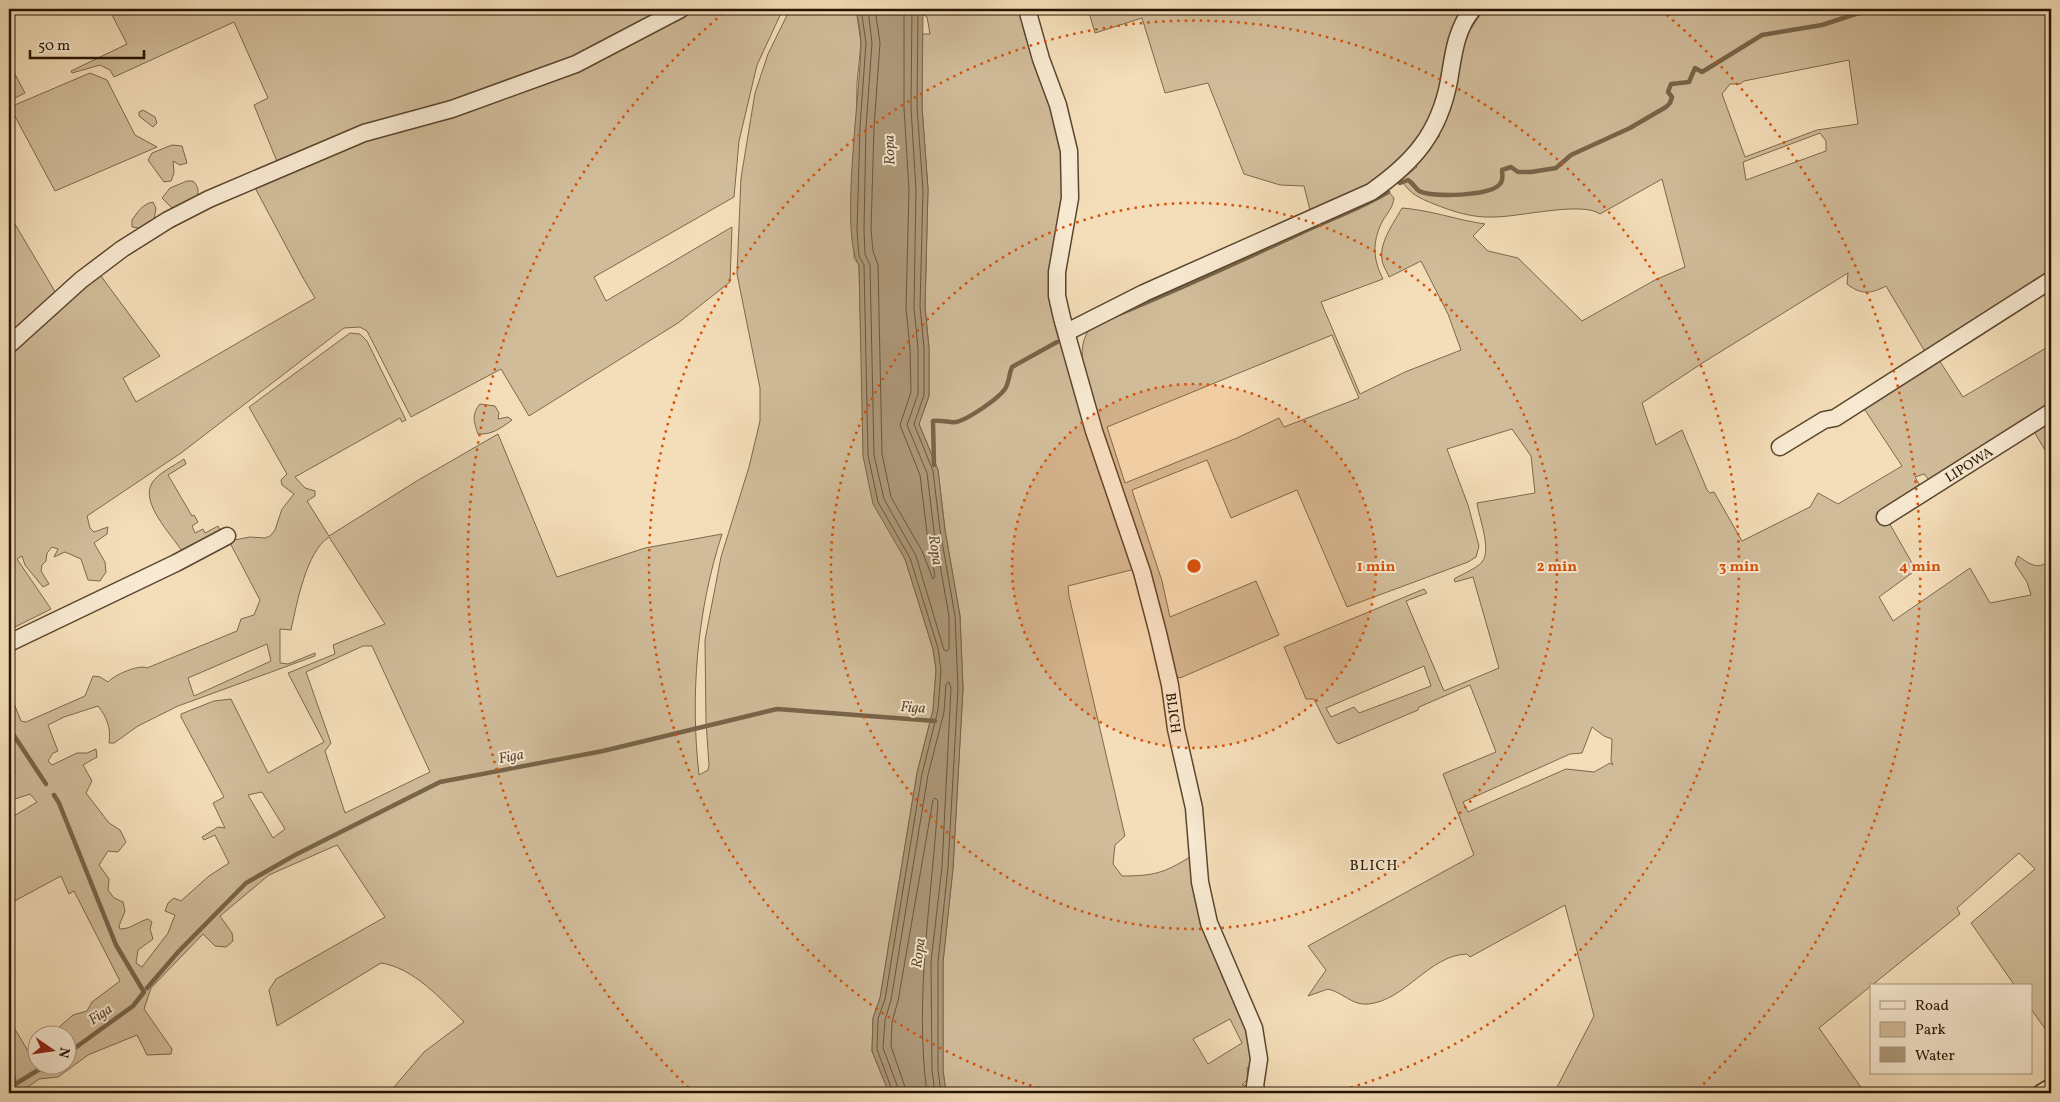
<svg xmlns="http://www.w3.org/2000/svg" width="2060" height="1102" viewBox="0 0 2060 1102" font-family="Vollkorn,serif">
<style>
.green{fill:#d1bc9a;stroke:#7c684d;fill-rule:evenodd}
.water{fill:#ae997a;stroke:#786449}
.lines{fill:none;stroke-linecap:round;stroke-linejoin:round}
.shore{stroke:#6a563d;stroke-width:1}
.stream{stroke:#786449;stroke-width:4.5}
.street-casing{stroke:#5a462e;stroke-width:19}
.street{stroke:#f8ead2;stroke-width:16}
.ring{fill:none;stroke:#d5520b;stroke-width:2.5;stroke-dasharray:2.5 5}
.labels{text-anchor:middle;stroke-width:4;stroke-linejoin:round;paint-order:stroke}
.street-label{font-size:14px;fill:#261400;stroke:#f8ead2}
.water-label{font-size:15px;font-style:italic;fill:#5c4931;stroke:#f8ead2}
.neighbourhood-label{font-size:15px;letter-spacing:1px;fill:#261400;stroke:#f8ead2}
.centre{fill:#d5520b;stroke:#f8ead2;stroke-width:2.5}
.ring-label{font-size:15px;text-anchor:middle;font-weight:bold;fill:#d5520b;stroke:#f8ead2;stroke-width:4;stroke-linejoin:round;paint-order:stroke}
</style>
<rect width="100%" height="100%" fill="#f4deb9"/>
<filter id="stains"><feTurbulence type="fractalNoise" baseFrequency=".004" numOctaves="4"/><feColorMatrix values="0 0 0 0 .2 0 0 0 0 .09 0 0 0 0 .02 0 0 0 .5 -.17"/></filter>
<radialGradient id="worn" r=".72"><stop offset=".6" stop-color="#630" stop-opacity="0"/><stop offset="1" stop-color="#630" stop-opacity=".3"/></radialGradient>
<g class="green">
<path d="M109,9H669L600,49L278,164L254,105L268,98L234,22L114,77L110,70L100,65L72,73L71,71L127,44Z"/>
<path d="M693,9H783L757,65L739,141L734,197L594,277L606,301L732,227L730,282L678,323L529,416L501,369L411,417L367,331L360,327L344,328L181,453L87,516L90,528L94,532L108,527L107,534L94,543L105,562L106,572L100,581L88,580L81,559L65,552L54,557L58,549L52,547L47,553L46,561L42,565L41,571L49,584L43,587L25,565L22,556L17,559L51,609L9,630V350L98,272L160,356L123,378L136,402L315,298L302,276L253,184L364,137L589,64Z"/>
<path d="M790,9H856L861,43L857,83L854,258L859,265L861,349L892,534L905,559L933,649L936,670L933,710L917,773L880,998L873,1018L872,1051L889,1093H797L795,1090L785,1093H389L424,1052L464,1022C441,999 414,968 381,963L277,1026L269,990L276,979L385,917L337,845L269,875L220,916L232,933L233,941L226,947L215,946L203,934L151,988L144,1009L172,1049L171,1054L147,1055L137,1035L88,1055L58,1077L39,1079L19,1093H9V1085L16,1080L12,1062L13,1049L9,1041V1023L13,1026L28,1051L37,1046L38,1064H68V1034H51L73,1015L87,1011L92,1002L120,981L74,891L69,894L61,876L9,904V819L37,802L30,794L9,801V786L14,782L15,771L9,760V691L21,721L26,722L85,696L93,676L100,677L108,682C114,675 139,664 147,668L237,631L241,619L254,615L260,600L229,541L250,537L265,538L270,536L275,530L282,509L294,494L282,485L281,480L287,474L249,407L350,333L360,334L367,341L406,420L402,422L400,418L295,477L305,488L315,491V496L307,501L329,536L420,479L498,434L557,577L645,548L722,534C697,611 690,695 699,775L708,770L709,765L706,721L705,640L721,557L749,467L760,421V388L737,274L741,178L755,93L768,54ZM329,537L385,624L333,645L335,654L288,673L324,742L268,773L231,699L214,701L181,714V717L224,797L213,803L225,828L218,827L202,837L204,840L215,835L229,863L209,876L181,901L174,898L168,903L165,911L175,915L168,933L142,967L136,963L138,950L153,939L150,929L152,922L148,919C137,922 131,929 120,929L119,926L125,911L123,902L114,898L108,890L109,879L99,865L108,851L118,852L126,842L120,830L109,823L86,793L92,781L83,765L97,757L96,749L87,753H77L52,765L48,761L53,753L58,751L48,725L64,717L98,706C107,718 111,727 109,743H114L138,726L178,706L315,656V653L288,664L280,663V629L291,630C297,603 306,552 329,537ZM267,644L271,661L194,696L188,678ZM363,646H372L430,772L345,813L325,751L331,743L306,672ZM262,792L285,829L273,838L248,795Z"/>
<path d="M923,9H1019C1029,65 1061,116 1064,174C1065,201 1055,226 1052,253C1049,276 1050,298 1054,321C1057,334 1059,345 1067,356L1135,569L1068,586L1069,596L1125,836L1115,845L1113,864L1122,876C1154,876 1164,873 1190,857L1223,979C1241,1005 1247,1031 1254,1062L1247,1068L1248,1079L1242,1085L1252,1086L1254,1093H946L943,1070V962L953,868L963,688L960,616L945,530L938,470L919,424L929,396V348L925,307L928,189L922,107V34H930L927,17L922,14ZM1230,1019L1242,1043L1208,1064L1193,1039Z"/>
<path d="M1088,9H1459L1461,15C1453,44 1449,76 1438,104C1416,161 1362,190 1311,214L1304,186L1280,185L1244,174L1208,83L1165,93L1142,18L1095,33Z"/>
<path d="M1484,9H2051V274L1927,355L1886,286C1871,294 1861,295 1847,284L1848,273L1704,362L1642,403L1656,445L1682,430L1707,490L1710,493L1714,492L1742,541L1810,507L1818,493L1838,504L1902,466L1861,404L1937,357L1963,397L2051,345V406L1929,480L1924,474L1915,477L1921,487L1884,514L1916,570L1879,597L1893,621L1970,568L1990,603L2031,595L2027,582L2015,564L2018,556C2031,565 2039,571 2051,559V1037L2031,1009V986H2015L1971,923L2035,869L2019,853L1957,908L1960,914L1819,1028L1865,1093H1554L1594,1016L1565,905L1470,957L1467,954C1429,955 1405,1001 1368,1004C1353,1006 1342,992 1328,989L1308,996L1326,970L1308,946L1474,855L1443,774L1496,752L1470,685L1419,707L1418,710L1338,744L1334,739L1314,699H1306L1284,647L1424,589L1427,593L1406,601L1444,691L1499,668L1473,577L1455,582L1454,579C1462,574 1476,569 1482,562C1492,550 1479,518 1477,503L1535,493L1531,456L1512,429L1447,449L1468,505L1479,546L1476,557L1468,562L1347,607L1297,490L1231,518L1207,460L1132,490L1162,581L1170,617L1256,581L1279,635L1180,678L1174,675L1084,372C1082,356 1080,345 1088,331L1151,297L1223,267C1237,265 1246,257 1258,252C1302,233 1345,212 1387,190L1394,198C1393,208 1387,213 1382,222C1372,242 1373,260 1383,279L1321,302L1360,394L1405,372L1461,350L1448,314L1421,261L1389,277C1387,271 1382,265 1382,259C1379,242 1395,221 1402,208C1430,210 1457,220 1485,224L1473,236L1488,251L1518,258L1582,321L1655,280L1685,267L1662,179L1600,214C1582,201 1520,217 1494,217C1473,218 1454,212 1434,204C1419,198 1410,194 1401,180L1417,167L1414,162L1439,137V127L1463,41ZM1849,60L1858,124L1817,130L1745,157L1722,94L1730,84H1740L1744,81ZM1820,133L1826,141V151L1746,180L1743,162ZM1332,335L1359,398L1284,427L1279,418L1237,438L1125,483L1107,427ZM1424,666L1431,686L1359,713L1354,707L1331,717L1326,708ZM1592,727L1604,736L1612,739L1611,761L1613,765L1610,763L1594,772L1566,769L1468,812L1463,802L1570,754L1582,753Z"/>
<path d="M9,63L25,93L9,101Z"/>
<path d="M90,73L107,80L135,135L157,147L55,191L10,107Z"/>
<path d="M143,110L155,117L157,123L153,127L139,116V112Z"/>
<path d="M172,145L182,146L187,163L180,165L173,161L174,173L171,181L164,182L148,160L152,153Z"/>
<path d="M187,181H193C198,186 199,190 197,197L172,208L162,198L170,188Z"/>
<path d="M153,202L156,208L154,220L139,228L132,227V220C138,212 142,204 153,202Z"/>
<path d="M9,214L57,295L9,338Z"/>
<path d="M480,404L495,406L499,413L498,419L508,417L512,420C501,428 492,435 478,434C474,422 471,415 480,404Z"/>
<path d="M2051,418V460L2033,430Z"/>
<path d="M184,459L186,464L168,475L192,516L194,515L198,522L192,526L195,533L203,529L205,533L218,526L220,530L182,551C171,534 140,503 152,483C158,473 174,466 184,459Z"/>
</g>
<path class="water" d="M856,9H923L922,107L928,189L925,307L929,348V396L919,424L938,470L945,530L960,616L963,688L953,868L943,962V1070L946,1093H889L872,1051L873,1018L880,998L917,773L933,710L936,670L933,649L905,559L873,504L863,456L859,265C839,236 861,86 861,43C861,32 858,20 856,9Z"/>
<g class="lines">
<g class="shore">
<path d="M861,9L866,43L860,127L857,231L859,256L864,265L868,455L878,502L910,558L938,648L941,670L938,710L922,774L885,999L878,1019L877,1049L893,1093"/>
<path d="M868,9L872,43L866,127L864,230L865,254L870,265L874,455L884,499L916,556L944,650L947,651L949,649V616L934,531L927,473L907,425L918,394V349L914,307L916,190L911,108L912,9"/>
<path d="M875,9L880,43L874,127L871,230L873,251L878,265L882,454L891,497L922,551L933,579L935,576L927,533L920,475L900,425L911,392L910,349L906,308L909,190L904,108V9"/>
<path d="M918,9L917,107L923,190L920,307L924,348V395L914,424L933,471L940,530L955,616L958,688L948,867L938,962V1070L941,1093"/>
<path d="M900,1093L883,1048L885,1020L891,1000L928,775L944,712L946,684L949,682L951,688L942,867L931,962L932,1070L935,1093"/>
<path d="M907,1093L891,1046L892,1022L898,1001L933,800L935,798L938,801C932,898 914,997 927,1093"/>
</g>
<g class="stream">
<path d="M1400,183L1408,180C1413,183 1415,188 1419,191C1432,198 1491,196 1500,184C1504,179 1502,176 1502,170L1511,167L1518,172H1531L1556,168L1571,155L1630,128L1666,107L1670,103L1672,97L1668,92L1671,84L1689,82L1695,68L1702,72L1762,35L1822,25L1871,9"/>
<path d="M1119,314C1182,288 1243,260 1305,231C1333,218 1361,208 1388,192"/>
<path d="M934,465L933,421C942,420 951,423 956,422C967,420 998,399 1005,389C1009,383 1009,374 1012,367L1057,342"/>
<path d="M9,728L46,784"/>
<path d="M54,795L59,803L116,945L144,992L133,1006L68,1053"/>
<path d="M147,988L179,951L246,883L295,855L440,782L603,751L777,709L935,721"/>
<path d="M9,1088L48,1064"/>
</g>
<defs>
<g id="street">
<path id="s1" d="M1027,9L1041,59L1058,105L1069,151L1070,198L1057,272V296L1062,318L1094,431L1142,572L1158,633L1170,685L1176,729L1194,808L1200,882L1209,923L1254,1028L1259,1059L1255,1086L1257,1093"/>
<path d="M1067,332L1144,293L1371,192C1414,162 1439,133 1449,81C1453,56 1456,28 1473,9"/>
<path d="M9,345L81,280L122,249L168,220L209,199L364,133L452,109L576,64L681,9"/>
<path d="M1780,447L1824,420L1835,418L2051,280"/>
<path id="s2" d="M1885,517L2051,412"/>
<path d="M9,643L176,563L227,536"/>
<path d="M2041,1093L2051,1087"/>
</g>
</defs>
<use href="#street" class="street-casing"/>
<use href="#street" class="street"/>
</g>
<circle cx="1194" cy="566" r="182" fill="#d5520b" fill-opacity=".12"/>
<g class="ring">
<circle cx="1194" cy="566" r="182"/>
<circle cx="1194" cy="566" r="363"/>
<path d="M1053 1092A545 545 0 1 1 1335 1092"/>
<path d="M694 1093A726 726 0 0 1 727 10M1661 10A726 726 0 0 1 1694 1093"/>
</g>
<g class="labels">
<g class="street-label">
<text dy="5" stroke="none"><textPath href="#s2" startOffset="99">LIPOWA</textPath></text>
<text dy="5" stroke="none"><textPath href="#s1" startOffset="728">BLICH</textPath></text>
</g>
<g class="water-label">
<text transform="translate(889 150) rotate(-92)" y="5">Ropa</text>
<text transform="translate(936 550) rotate(82)" y="5">Ropa</text>
<text transform="translate(913 707) rotate(4)" y="5">Figa</text>
<text transform="translate(511 756) rotate(-11)" y="5">Figa</text>
<text transform="translate(918 953) rotate(-83)" y="5">Ropa</text>
<text transform="translate(100 1014) rotate(-35)" y="5">Figa</text>
</g>
<g class="neighbourhood-label">
<text x="1374" y="870">BLICH</text>
</g>
</g>
<circle cx="1194" cy="566" r="8" class="centre"/>
<g class="ring-label">
<text x="1376" y="571">1 min</text>
<text x="1557" y="571">2 min</text>
<text x="1739" y="571">3 min</text>
<text x="1920" y="571">4 min</text>
</g>
<rect width="2060" height="1102" fill="none" stroke="#f4deb9" stroke-width="30"/>
<rect x="10" y="10" width="2040" height="1082" fill="none" stroke="#261400" stroke-width="2.5"/>
<rect x="15" y="15" width="2030" height="1072" fill="none" stroke="#261400"/>
<rect x="1870" y="984" width="162" height="90" fill="#f8ead2" stroke="#a4947e"/>
<rect x="1880" y="1001" width="25" height="8" fill="#f8ead2" stroke="#a4947e"/>
<text x="1915" y="1010" font-size="15" fill="#261400">Road</text>
<rect x="1880" y="1022" width="25" height="15" fill="#d1bc9a" stroke="#a4947e"/>
<text x="1915" y="1034" font-size="15" fill="#261400">Park</text>
<rect x="1880" y="1047" width="25" height="15" fill="#ae997a" stroke="#a4947e"/>
<text x="1915" y="1060" font-size="15" fill="#261400">Water</text>
<g transform="translate(52 1050) rotate(103)"><circle r="24" fill="#f8ead2" stroke="#a4947e"/>
<path d="M0-4L9 19L0 12L-9 19Z" fill="#8f2418"/>
<text y="-8" font-size="14" font-weight="bold" text-anchor="middle" fill="#261400">N</text>
</g>
<path d="M30 50v8h114v-8" fill="none" stroke="#261400" stroke-width="2.5"/>
<text x="38" y="50" font-size="15" fill="#261400" stroke="#f8ead2" stroke-width="4" paint-order="stroke">50 m</text>
<rect width="100%" height="100%" filter="url(#stains)"/>
<rect width="100%" height="100%" fill="url(#worn)"/>
</svg>
